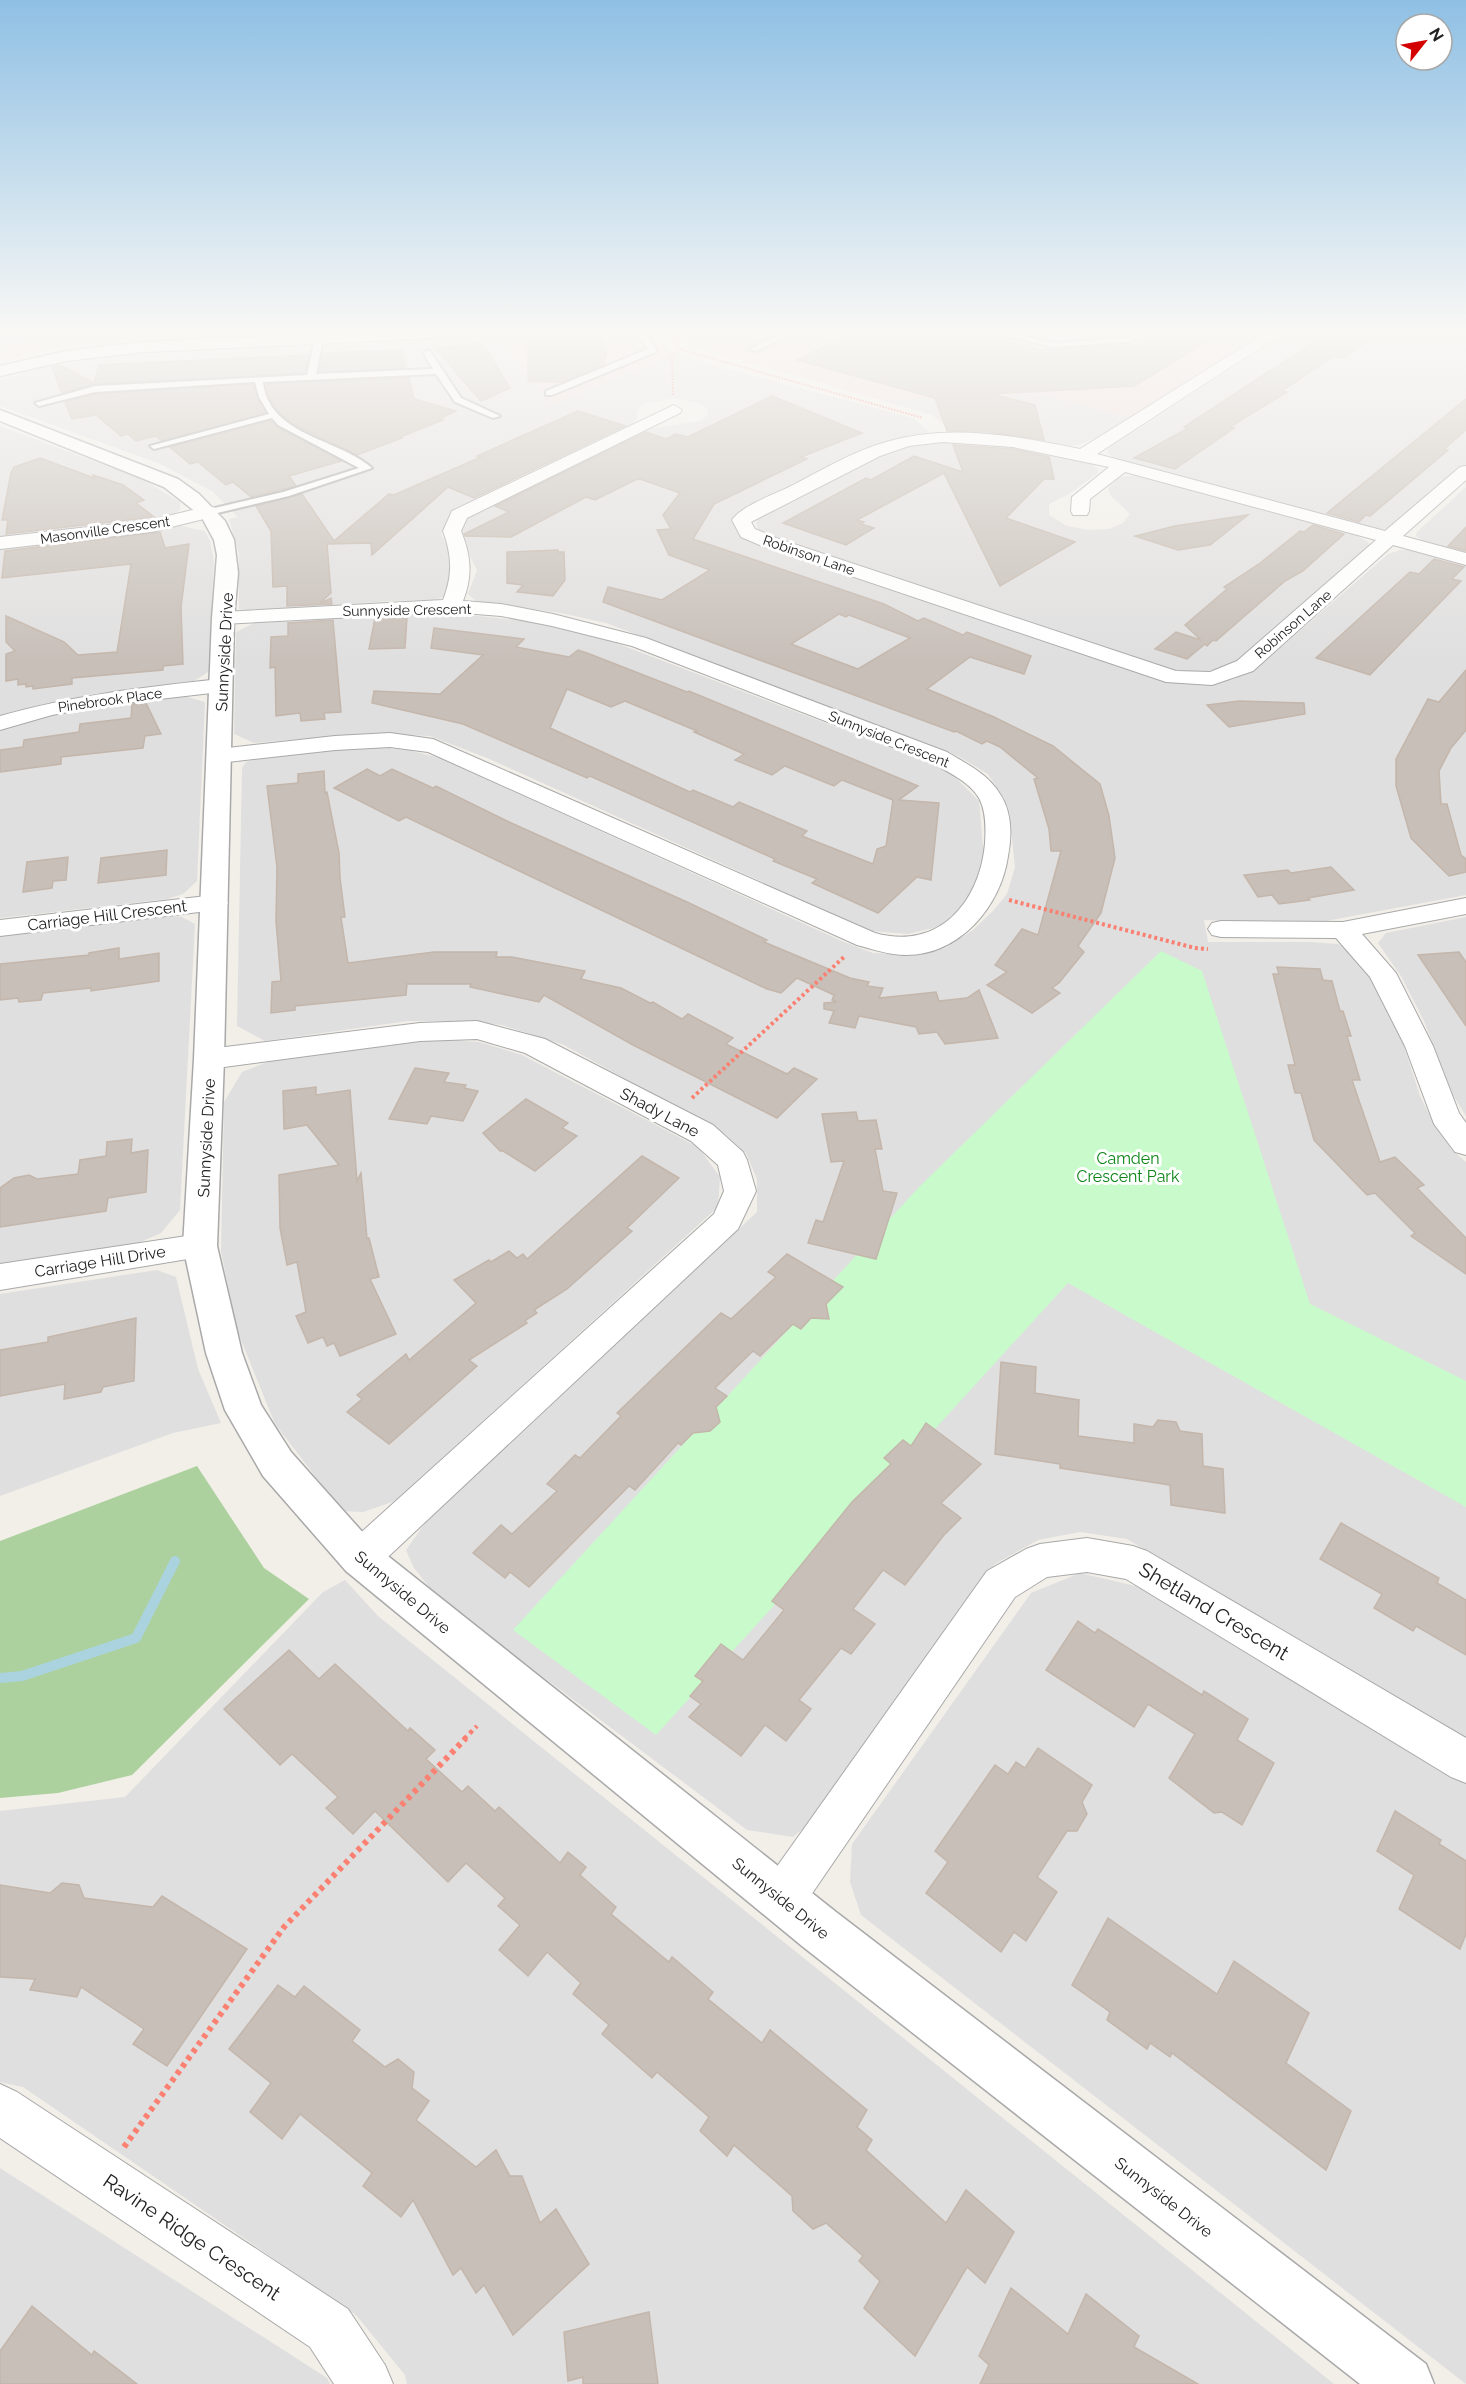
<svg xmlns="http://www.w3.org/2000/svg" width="1466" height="2384" viewBox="0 0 1466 2384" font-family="Raleway,sans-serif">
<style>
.residential{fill:#e0dfdf}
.commercial{fill:#f2dad9}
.forest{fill:#add19e}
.park{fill:#c8facc}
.parking{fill:#e2e2e2}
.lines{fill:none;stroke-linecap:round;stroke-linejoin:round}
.stream{stroke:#aad3df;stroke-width:10}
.building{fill:#c7bfb8;stroke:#c4b6ab;stroke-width:1.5;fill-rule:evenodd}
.service-casing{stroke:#a9a9a9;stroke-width:4}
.minor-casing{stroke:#a9a9a9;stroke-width:2}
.tertiary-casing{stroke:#a9a9a9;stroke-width:3}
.path-far3{stroke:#fa8072;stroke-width:2;stroke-dasharray:1.5 1.5;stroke-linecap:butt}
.path-far2{stroke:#fa8072;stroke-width:4;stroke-dasharray:3 3;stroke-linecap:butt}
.path-far1{stroke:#fa8072;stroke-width:4.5;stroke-dasharray:4 4;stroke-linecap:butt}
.path{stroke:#fa8072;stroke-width:6;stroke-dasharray:4.5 4.5;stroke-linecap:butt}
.service{fill:#fff;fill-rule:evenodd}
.minor{fill:#fff;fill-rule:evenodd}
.tertiary{fill:#fff;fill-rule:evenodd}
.labels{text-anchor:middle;stroke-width:6;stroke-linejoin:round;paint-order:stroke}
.far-street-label{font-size:14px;fill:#222;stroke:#fff}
.street-label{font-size:16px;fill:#222;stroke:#fff}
.park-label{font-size:16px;fill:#0c8416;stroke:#fff}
.near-street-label{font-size:20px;fill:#222;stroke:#fff}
</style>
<rect width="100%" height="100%" fill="#f2efe9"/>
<g class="residential">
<path d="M1293,329H1466V465L1399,526L1390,529L1372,528L1118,460L1109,454L1107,449Z"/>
<path d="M501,338L552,405L672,354L913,418L932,434L883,442L860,450L748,505L738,513L734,521L736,530L743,538L758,544L1113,662L1209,684L1234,679L1257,668L1388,554L1400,550H1414L1466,565V895L1326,921L1278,923L1204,920L1208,942H1309L1338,944L1353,951L1391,1006L1420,1096L1435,1126L1452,1150L1466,1162V1739L1127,1539L1080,1532L1038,1540L995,1564L815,1819L793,1837L747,1830L438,1598L414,1568L406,1550L430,1516L757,1212V1179L746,1153L725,1134L564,1045L502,1025L465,1021H408L265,1041L237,1026L242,768L246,762L261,758L368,747L408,750L440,758L844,942L873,953L909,955L946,948L973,930L993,911L1007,894L1015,867L1009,811L1000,792L988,774L958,756L606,623L561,613L476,601L468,594L477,570L458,532L462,521L475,509L648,429L700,421L708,415L707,409L702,404L674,398L643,404L637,412V419L630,426L470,502L450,517L441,534L458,569L450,595L434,600L389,601L251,611L239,609V554L229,519L238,517L212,491L158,463L0,406V380L42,368L131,355Z"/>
<path d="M1037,393L1130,417L1098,437L1078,445L1063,446L954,433L932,415L880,400Z"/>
<path d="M0,426L142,479L180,502V510L171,517L134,525L0,538Z"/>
<path d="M958,441L1041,449L1092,464L1098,469V473L1069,494L1049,504V515L1067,526L1089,530L1109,529L1123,523L1130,514L1111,496L1108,488L1119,477L1138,475L1358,536L1368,542L1370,548L1233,666L1207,671L1184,672L1161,666L759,531L756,523L762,512L878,455L912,445Z"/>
<path d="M1466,487V553L1424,542L1416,536L1417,532Z"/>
<path d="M177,525L205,531L210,541L214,561L208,672L188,685L92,694L0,717V548L92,539Z"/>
<path d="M370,609L460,614L542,623L611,641L938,766L955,777L979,801L984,859L968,901L941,926L908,934L871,931L487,758L430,736L373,733L254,743L234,734L236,632L254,623Z"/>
<path d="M184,696L205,702L197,881L183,894L167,899L0,918V729L40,716L98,704Z"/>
<path d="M165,915L182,917L195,924L180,1210L161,1233L136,1244L0,1264V936Z"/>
<path d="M1466,917V1116L1453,1095L1424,1021L1401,976L1378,943L1386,933Z"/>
<path d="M434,1039L479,1042L522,1055L698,1147L720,1177L718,1207L395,1501L363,1512L342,1511L275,1424L237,1330L221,1251L224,1102L242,1072L270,1061Z"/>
<path d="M157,1270L176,1277L198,1369L221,1423L173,1433L0,1496V1294Z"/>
<path d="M1080,1573L1144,1588L1466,1783V2384L861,1915L850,1882L852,1844L1031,1593Z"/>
<path d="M345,1580L378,1616L1334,2384H407L405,2375L356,2315L23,2087L0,2082V1811L125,1797L323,1592Z"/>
<path d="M0,2168L327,2378L330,2384H0Z"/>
</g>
<g class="commercial">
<path d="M0,329H376L86,342L0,360Z"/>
<path d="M627,329H649L672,354L552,405L501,338Z"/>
<path d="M672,329H1273L1130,417L1037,393L880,400L692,346Z"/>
</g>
<path class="forest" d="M197,1466L264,1568L309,1599L132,1775L58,1793L0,1798V1541Z"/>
<path class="park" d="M1161,951L1202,971L1310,1304L1466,1381V1507L1068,1283L656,1735L513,1630L919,1187Z"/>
<g class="parking">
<path d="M0,329H52L47,331L50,333L0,350Z"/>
<path d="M149,329H306L158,336L159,332Z"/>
<path d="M999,329H1137L1122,337L1055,342Z"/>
</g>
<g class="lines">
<path class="stream" d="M0,1678L22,1676L136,1638L175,1561"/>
</g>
<g class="building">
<path d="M862,329H957L1041,350L1136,345L1163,329H1228L1134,386L992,394L1035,405L1044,440L983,431H947L935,398L797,360Z"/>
<path d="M1334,329H1387L1350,353L1340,358L1334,356L1282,391L1287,392L1230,427L1234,428L1175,469L1134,458L1188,428L1184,427Z"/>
<path d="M597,336L607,351L603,365L561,382L528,381V339L567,337L568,340Z"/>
<path d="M482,343L510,388L481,401L435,348Z"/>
<path d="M402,350L406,368L319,372L322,354L326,353Z"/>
<path d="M309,355L305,373L95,384L62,393L52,367L60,365L94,383L99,365Z"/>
<path d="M409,378L414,399L456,411L439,419L443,420L400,437L402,438L357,455L292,423L279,412L270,399L266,384Z"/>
<path d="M253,384L257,398L266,413L162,441L156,436L136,441L128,434L121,436L96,415L72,419L65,402L95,394Z"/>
<path d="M772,396L862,433L801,457L807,459L714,504L693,539L884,604L918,621L924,618L963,635L967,632L1031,656L1024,674L970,657L927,689L994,717L1053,746L1100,784L1109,816L1115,858L1101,913L1078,946L1084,952L1059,983L1052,988L1060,993L1032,1013L987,985L1007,972L995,965L1022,929L1038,935L1061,851H1051L1049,829L1034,779L1038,778L1000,747L987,741L982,744L956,731L954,732L603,602L608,587L662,600L710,570L669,555L657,530L671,529L663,515L680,493L640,479L635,480L595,500L586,497L511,537L465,536L464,534L509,512L495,506L646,432L666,439L676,434L688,437ZM839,614L846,617L849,615L910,638L858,669L791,644Z"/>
<path d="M1466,399V430L1444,449L1448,450L1370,516L1366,515L1359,522L1327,513Z"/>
<path d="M578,411L625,426L474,498L448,487L372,555L371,543L327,544L331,593L319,604L331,598L332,604L287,606V586L273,587L271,531L256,506L302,494L334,541L389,494L394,495L481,457L477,456Z"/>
<path d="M271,421L277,427L341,461L289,476L296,486L251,497L233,482L226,485L198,462L190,464L170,447Z"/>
<path d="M953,445L1013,449L1049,457L1054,479H1044L1006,518L1075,542L1000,586L944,473L857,520L864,522L861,524L874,528L846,545L783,523L866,478L871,480L914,456L963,472Z"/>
<path d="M40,458L94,478L93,475L123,485L144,500L136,503L154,517L6,534L8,520H2L11,473L14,467Z"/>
<path d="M1248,515L1210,545L1178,550L1135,536L1175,526Z"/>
<path d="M1313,525L1344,534L1303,571L1285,581L1216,641L1213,640L1207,646L1205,644L1187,659L1155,649L1176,632L1201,640L1185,625L1227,589L1224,587L1259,564L1300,531L1304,532Z"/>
<path d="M1466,527V551L1448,546Z"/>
<path d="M160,532L165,548L189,544L181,607L183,664L163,666V670L72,678V684L33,689V686L26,687V684L18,685V679L6,681V654L15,651L6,642V616L64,642L78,655L117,652L131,564L2,578L5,551Z"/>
<path d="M558,550V552H564L565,580L553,596L517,592L523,585L507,583V552Z"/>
<path d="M1434,559L1464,567L1452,579L1461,581L1370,675L1316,658L1410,572L1419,574Z"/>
<path d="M407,617L405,648L369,649L375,618Z"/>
<path d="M333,620L341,712L324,713L325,719L301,721L300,713L276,716L275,667L270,668L271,637L288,636V623Z"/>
<path d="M434,628L524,639L516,647L569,657L578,650L587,653L687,692L689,691L918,786L899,800L939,803L931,880L917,877L878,913L812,883L817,879L773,861L775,859L590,776L587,778L463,724L372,703L374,691L440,694L483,655L431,648ZM567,689L611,707L625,701L697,731L694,732L744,754L735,760L772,775L785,766L834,786L842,780L893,800L886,846L877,849L873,864L802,836L807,831L739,802L733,807L693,790L690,792L550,728Z"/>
<path d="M1466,670V730L1451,748L1439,771L1441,804H1447L1461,855L1466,859V872L1449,876L1411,838L1396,786V759L1428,699L1439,702Z"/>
<path d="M1239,701L1304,703L1305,714L1229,727L1207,705Z"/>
<path d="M146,703L161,734L145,736L143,748L61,757V764L0,772V750L23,747L24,740L79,732L80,724L131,718L132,704Z"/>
<path d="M367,769L380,776L392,769L433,788L436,786L509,822L687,902L767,940L764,942L850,978L869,982L867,986L883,988L879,998L936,992L939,1001L967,998L979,990L998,1038L945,1044L937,1032L919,1034L916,1027L859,1016L855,1028L829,1023L834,1011L824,1009V1003L837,1002L832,1000L834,995L797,978L781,993L767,989L406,817L399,821L334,788Z"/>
<path d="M324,771L325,793L327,792L339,853L340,878L345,917H341L348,963L434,952H497L496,957H512L585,971L581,979L621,988L650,1003L653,1002L682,1019L688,1014L733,1038L726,1044L787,1074L794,1068L817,1079L777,1118L633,1045L544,995L539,1002L470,987L471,984H407L406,995L295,1006V1010L271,1013L272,982L281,981L276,921L277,867L267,786L298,783V774Z"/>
<path d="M167,850L166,875L98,883L101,858Z"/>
<path d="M68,857L66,880L53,881L52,888L23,892L27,862Z"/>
<path d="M1331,867L1354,890L1308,898L1310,900L1279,904L1272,895L1258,897L1244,875L1288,870L1291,873Z"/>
<path d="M119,948V959L159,953V981L91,991V988L43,993L41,1000L19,1002L18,998L0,1000V964L89,955V953Z"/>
<path d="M1459,952L1466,962V1026L1418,955Z"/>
<path d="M1277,967L1320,969L1323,980L1332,981L1340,1011H1343L1351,1036H1347L1360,1080H1352L1380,1162L1395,1157L1424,1185L1417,1188L1466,1238V1274L1411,1236L1415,1233L1375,1193L1367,1195L1314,1140L1301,1093H1295L1288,1065H1295L1273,974H1279Z"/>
<path d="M415,1068L449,1073L444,1082L466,1085L464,1088L478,1091L463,1121L431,1116L427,1124L389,1119Z"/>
<path d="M316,1087V1095L350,1090L357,1181L361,1173L367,1238H369L379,1277L370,1279L396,1334L340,1356L334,1343L327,1346L323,1337L308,1343L296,1316L306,1312L297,1262L287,1265L280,1228L279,1175L339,1165L307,1125L284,1129L283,1091Z"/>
<path d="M526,1099L568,1123L562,1128L577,1136L535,1171L503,1151H500L483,1133Z"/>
<path d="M856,1112L858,1121L876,1120L882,1149H875L883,1191L897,1193L876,1259L808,1243L816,1220L823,1222L844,1161L831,1162L822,1114Z"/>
<path d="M132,1139L131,1153L148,1150L146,1192L108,1198L106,1211L0,1227V1188L14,1178L29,1175L37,1179L78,1174L80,1160L106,1156L107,1142Z"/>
<path d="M642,1156L679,1178L627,1228L632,1231L567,1289L534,1310L537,1313L525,1321L527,1323L469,1360L477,1366L389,1444L347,1412L362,1399L357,1395L406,1354L409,1360L476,1303L454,1280L489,1260L491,1262L509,1251L517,1258L523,1254L527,1259Z"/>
<path d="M787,1254L843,1287L826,1304L829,1319L811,1318L801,1329L793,1324L760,1356L753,1351L715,1388L727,1396L716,1407L720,1422L710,1431L693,1433L681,1445L678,1443L635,1490L629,1486L529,1587L510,1572L505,1578L473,1553L501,1525L512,1534L557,1491L547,1484L575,1455L580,1458L621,1416L617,1413L721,1313L731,1319L776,1277L768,1272Z"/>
<path d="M136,1318L134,1381L103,1387L101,1392L64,1399L65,1384L0,1396V1350L48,1342V1337Z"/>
<path d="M1001,1362L1036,1367L1035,1393L1079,1400L1078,1436L1134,1443V1424L1153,1427L1158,1420L1176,1422L1180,1431L1202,1434L1203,1466L1223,1469L1225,1513L1171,1505L1170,1485L1060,1468V1464L995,1454Z"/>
<path d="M926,1423L981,1464L941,1503L961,1518L944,1535L905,1585L883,1570L853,1609L875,1624L851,1654L841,1648L799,1700L811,1709L786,1741L765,1725L741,1756L689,1717L701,1704L690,1696L703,1681L695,1676L721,1644L743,1660L784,1610L772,1601L852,1502L891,1464L884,1458L903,1440L911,1446Z"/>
<path d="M1341,1523L1439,1578L1437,1583L1466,1600V1655L1416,1626L1413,1631L1374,1608L1382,1594L1320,1559Z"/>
<path d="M1078,1621L1095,1633L1098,1629L1202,1695L1204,1691L1248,1719L1237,1740L1274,1763L1242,1825L1222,1812L1214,1813L1169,1778L1195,1734L1148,1704L1134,1727L1046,1670Z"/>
<path d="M289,1650L319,1679L335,1664L408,1731L410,1728L435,1750L426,1759L462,1792L468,1786L495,1811L499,1807L560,1863L568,1852L586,1867L580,1875L616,1907L611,1914L669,1962L672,1957L713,1992L708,1999L762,2043L770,2030L867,2110L857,2127L872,2140L866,2150L946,2223L966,2190L1014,2232L985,2283L967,2267L915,2356L864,2308L880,2281L859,2261L863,2256L826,2223L813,2229L793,2211L792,2196L734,2145L727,2156L700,2131L709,2117L657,2072L652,2078L602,2034L609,2025L573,1994L581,1983L547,1952L528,1976L499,1950L520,1925L498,1906L505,1898L466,1863L448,1882L375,1811L353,1834L326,1808L338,1797L292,1754L280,1765L224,1709Z"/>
<path d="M1038,1748L1092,1785L1082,1802L1087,1814L1077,1831H1067L1037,1877L1057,1892L1026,1941L1014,1932L1001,1952L926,1893L948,1862L935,1851L995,1765L1008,1774L1016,1762L1025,1768Z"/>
<path d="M1395,1811L1441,1840L1439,1844L1466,1861V1934L1460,1949L1399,1909L1414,1875L1377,1851Z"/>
<path d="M62,1883L79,1885L84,1898L153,1907L162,1896L247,1949L167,2066L133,2044L144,2029L81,1987L77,1997L30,1990L35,1979L0,1977V1885L50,1893Z"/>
<path d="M1108,1918L1217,1994L1234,1961L1309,2013L1286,2063L1351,2111L1326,2170L1172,2053L1170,2057L1150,2043L1147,2049L1107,2020L1110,2012L1072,1985Z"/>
<path d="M278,1985L295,1997L304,1986L360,2030L352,2041L385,2067L398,2059L414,2072L412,2088L429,2101L416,2120L476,2167L496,2150L510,2176H522L540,2223L556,2209L589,2264L513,2335L484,2285L476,2293L461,2268L453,2275L413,2200L401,2217L363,2186L372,2173L300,2114L282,2139L250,2112L271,2083L229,2049Z"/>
<path d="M1011,2288L1068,2334L1086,2294L1139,2336L1134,2347L1198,2384H980L989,2365L979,2356Z"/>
<path d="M32,2306L92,2355L94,2351L137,2384H0V2351Z"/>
<path d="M649,2312L658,2384H583V2377L568,2381L564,2332Z"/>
</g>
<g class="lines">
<defs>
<g id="service">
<path d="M632,329H640L656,348V352L552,395H546V391L648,349Z"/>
<path d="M792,329H802L756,351L749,349Z"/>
<path d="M978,329H993L1054,343L1126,338L1143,329H1153L1128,342L1054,347Z"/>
<path d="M319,337L323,339L316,374L433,369L423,353L427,351H430L461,398L500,416L493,418L455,402L436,374L263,382C269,436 338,438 372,468L289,496L209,515L206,514V510L283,492L359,468L278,425L272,418L154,449L150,446L269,414L259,397L255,382L95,392L39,406L35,403L95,386L307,375L315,339Z"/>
</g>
<g id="minor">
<path d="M1272,329H1289L1097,454L1385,531L1460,467L1466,466V480L1403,536L1466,553V565L1393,545L1253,671L1212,685L1166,682L762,546L741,537L732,520C741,506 775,494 791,486C822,470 852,452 886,442C950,423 1016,436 1080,449ZM943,442L1013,447L1109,467L1072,497L1071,511L1073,515H1087L1089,511L1090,499L1125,472L1376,540L1237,661L1210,672L1176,671L776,538L755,529L751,522L880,456L909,446Z"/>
<path d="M674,405L682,410L680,413L467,518L461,531C471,556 473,575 463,601L501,604L553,614L646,638L947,752C967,764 988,774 1000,794C1012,812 1012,835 1008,856C1001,906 960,955 906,955C889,955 872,949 857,945L428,752L390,747L335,750L219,763L211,761L207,756L211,751L219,749L335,736L390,733L433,739L875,933C939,951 980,902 985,843C986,828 986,811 979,798C969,781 947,772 931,762L632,646L552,626L501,616L451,612L223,624L216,622L213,618L216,614L223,612L443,600C453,575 452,556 443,531L452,511Z"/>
<path d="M209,506L216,508L218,512L216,516L151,532L0,549V537L151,520Z"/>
<path d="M221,679L229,681L232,686L229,691L107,705L52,715L0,730V716C74,695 145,687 221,679Z"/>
<path d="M215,895L224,897L228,903L224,909L0,936V920Z"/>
<path d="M1466,898V914L1362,934L1396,973L1433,1046L1459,1113L1466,1123V1155L1455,1152L1434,1124L1405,1046L1370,977L1336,938L1221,937L1212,935L1208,929L1212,923L1221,921L1343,922Z"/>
<path d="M477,1021L545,1039L713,1125L743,1152L747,1160L756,1191L738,1229L374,1570L360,1575L346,1570L341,1558L346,1546L714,1214L724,1191L718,1165L691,1141L525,1053L477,1039L420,1041L209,1069L199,1066L195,1059L199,1052L209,1049L420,1023Z"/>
<path d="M200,1234L212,1237L216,1246L212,1255L0,1290V1264Z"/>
<path d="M1087,1538L1133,1546L1147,1551L1466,1738V1783L1451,1777L1126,1579L1087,1572L1047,1577L1015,1597L798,1914L782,1921L766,1914L759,1898L766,1882L987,1571L1026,1549L1040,1544Z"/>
<path d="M0,2084L17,2092L348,2309L385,2365L393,2384H334L310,2347L0,2138Z"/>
</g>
<g id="tertiary">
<path d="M424,329H531L523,334L144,352L66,361L0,376V366L66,351L144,342Z"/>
<path d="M0,410L178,479L199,494L225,521L234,540L238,573L234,618L224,1059L217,1246L242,1353L261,1405L291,1452L374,1545L836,1912L1426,2364L1434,2384H1360L802,1946L346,1571L263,1476L225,1410L206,1353L183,1246L194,1059L212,618L217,555L214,540L201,516L164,487L0,421Z"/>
</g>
</defs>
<use href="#service" class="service-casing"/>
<use href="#minor" class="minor-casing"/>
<use href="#tertiary" class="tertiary-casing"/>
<g class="path-far3">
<path d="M668,336L682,350L923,418"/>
<path d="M673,395L672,354L682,350"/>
</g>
<g class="path-far2">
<path d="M1009,900L1195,948L1208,949"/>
<path d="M692,1098L845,956"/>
</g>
<path class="path-far1" d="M464,1739L477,1726"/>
<path class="path" d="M124,2147L284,1927L466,1738"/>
<use href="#service" class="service"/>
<use href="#minor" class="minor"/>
<use href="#tertiary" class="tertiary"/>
</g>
<linearGradient id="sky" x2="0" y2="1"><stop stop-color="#8fc0e4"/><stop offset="0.5" stop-color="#f9f8f5"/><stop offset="1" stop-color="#f9f8f5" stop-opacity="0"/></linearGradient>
<rect width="1466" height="663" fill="url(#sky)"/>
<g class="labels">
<g class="far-street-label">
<text transform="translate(105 530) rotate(-8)" y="5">Masonville Crescent</text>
<text transform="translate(809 555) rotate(19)" y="5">Robinson Lane</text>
<text transform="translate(407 610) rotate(-1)" y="5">Sunnyside Crescent</text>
<text transform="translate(1293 624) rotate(-41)" y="5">Robinson Lane</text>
<text transform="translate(110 700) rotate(-8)" y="5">Pinebrook Place</text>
<text transform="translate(889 739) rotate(22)" y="5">Sunnyside Crescent</text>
</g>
<g class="street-label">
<text transform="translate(224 652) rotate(-87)" y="6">Sunnyside Drive</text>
<text transform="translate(107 915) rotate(-7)" y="6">Carriage Hill Crescent</text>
<text transform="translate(660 1112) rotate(28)" y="6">Shady Lane</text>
<text transform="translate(206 1138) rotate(-87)" y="6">Sunnyside Drive</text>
<text transform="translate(100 1261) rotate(-9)" y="6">Carriage Hill Drive</text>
<text transform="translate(403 1592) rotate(40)" y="6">Sunnyside Drive</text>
<text transform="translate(781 1898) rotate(39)" y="6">Sunnyside Drive</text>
<text transform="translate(1164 2197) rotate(38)" y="6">Sunnyside Drive</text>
</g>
<g class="park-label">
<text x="1128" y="1164">Camden<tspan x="1128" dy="18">Crescent Park</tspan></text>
</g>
<g class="near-street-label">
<text transform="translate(1214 1611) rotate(31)" y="7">Shetland Crescent</text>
<text transform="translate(192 2237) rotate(34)" y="7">Ravine Ridge Crescent</text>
</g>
</g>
<g transform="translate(1424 42) rotate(59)"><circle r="28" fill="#ffffff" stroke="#a7a7a7" stroke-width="1.5"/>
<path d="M0-4.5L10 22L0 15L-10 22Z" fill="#d40000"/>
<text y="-9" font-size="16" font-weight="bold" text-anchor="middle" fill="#222222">N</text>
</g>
</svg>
